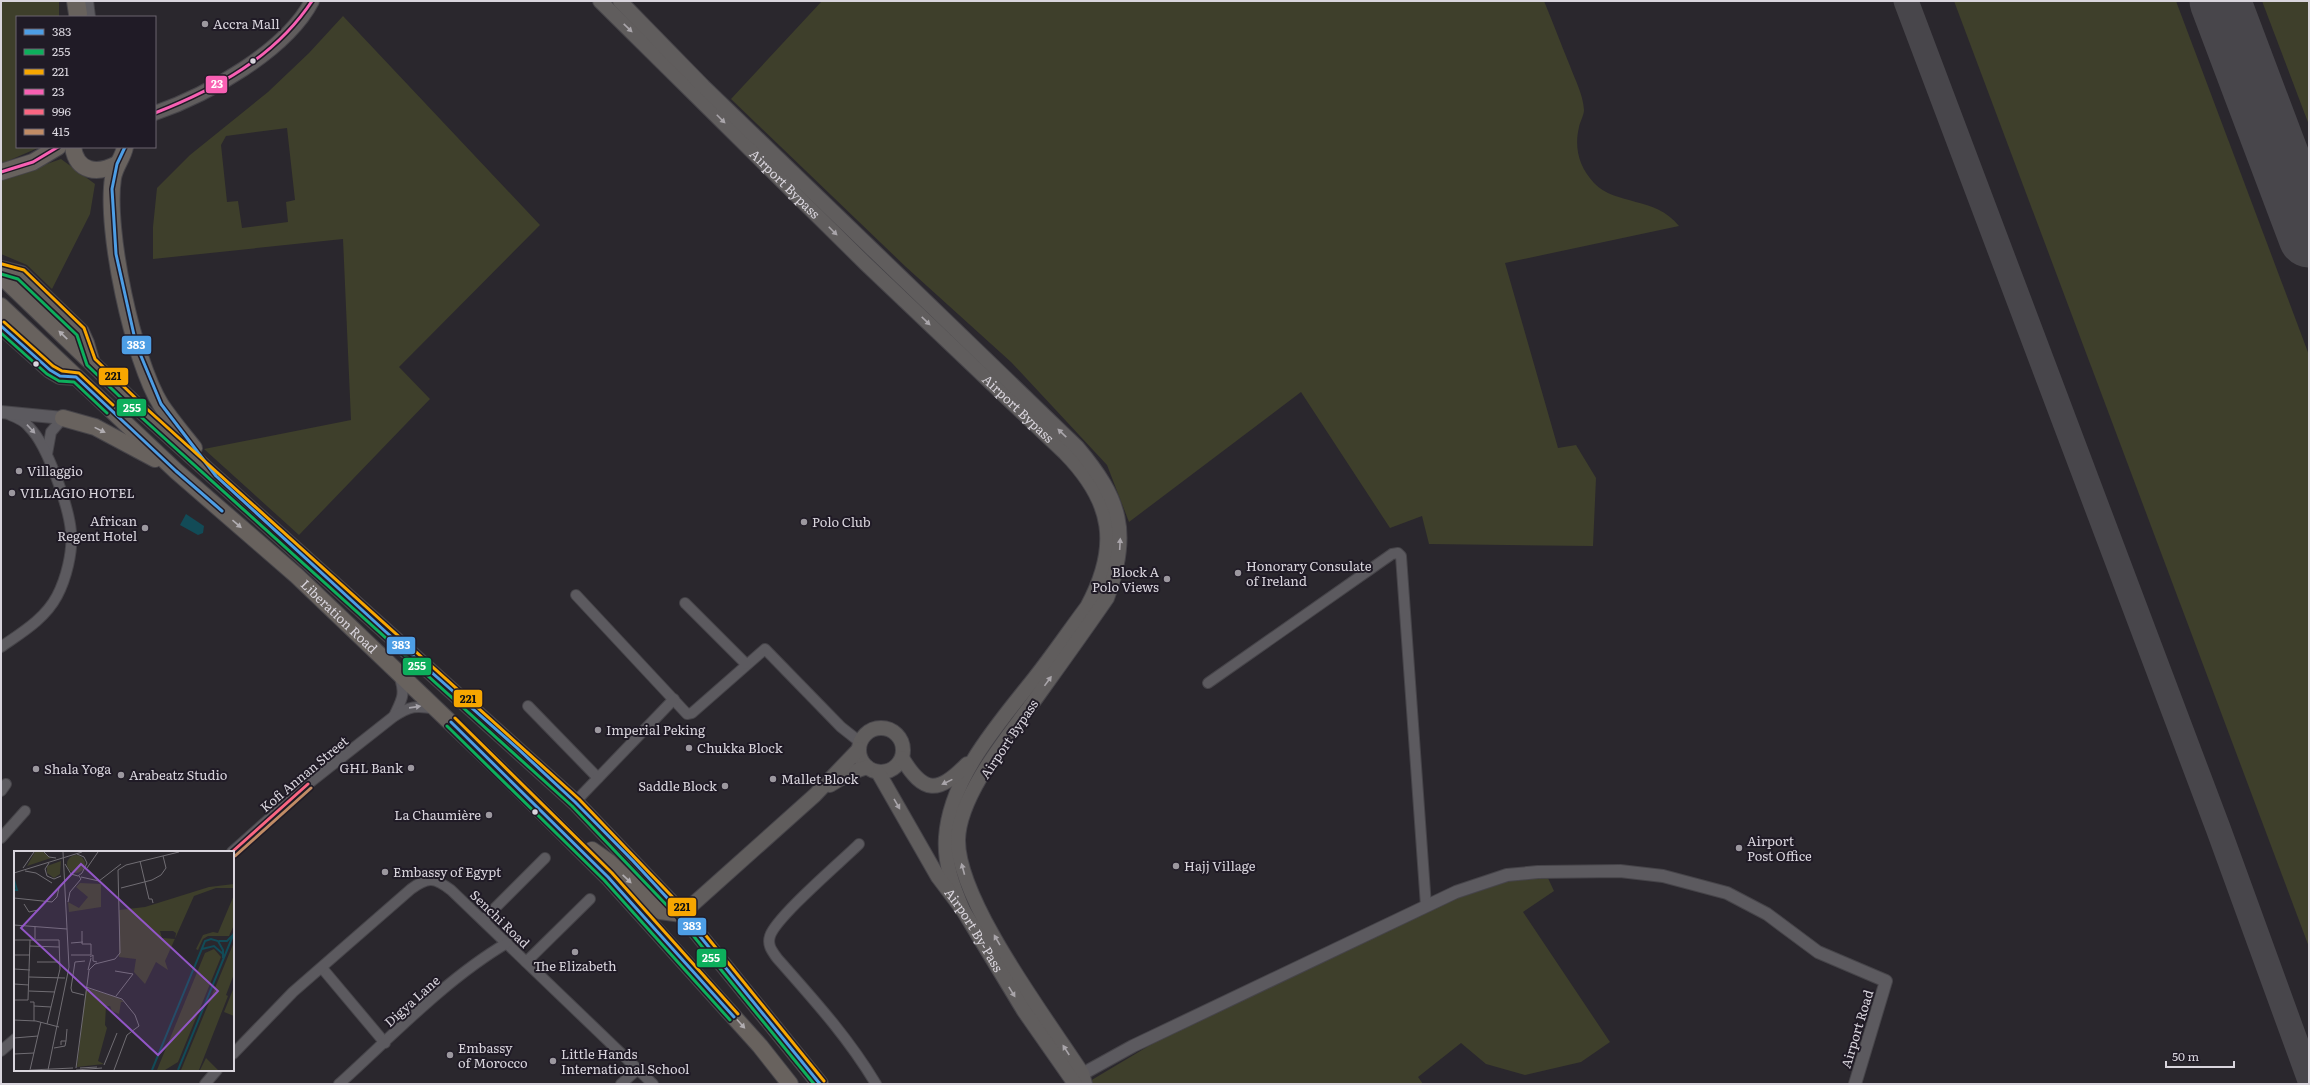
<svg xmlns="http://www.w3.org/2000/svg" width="2310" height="1085" viewBox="0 0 2310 1085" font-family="Literata,serif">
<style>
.green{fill:#3e3f2b;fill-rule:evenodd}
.water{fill:#124b57}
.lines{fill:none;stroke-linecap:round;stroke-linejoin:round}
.taxiway{stroke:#48464b;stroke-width:25}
.runway{stroke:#48464b;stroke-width:61}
.minor-casing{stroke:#464449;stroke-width:12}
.tertiary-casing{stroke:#464449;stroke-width:14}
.secondary-casing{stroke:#464449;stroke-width:16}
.trunk-casing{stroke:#464449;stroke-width:18}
.motorway-casing{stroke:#464449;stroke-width:20}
.minor{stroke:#5c5a5f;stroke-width:10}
.tertiary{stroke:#5c5a5f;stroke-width:12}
.secondary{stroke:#605d5d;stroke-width:14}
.trunk{stroke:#68625e;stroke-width:16}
.motorway{stroke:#68625d;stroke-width:18}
.bus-1-casing{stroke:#201b26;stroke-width:6}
.bus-2-casing{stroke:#201b26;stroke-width:6}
.bus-3-casing{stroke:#201b26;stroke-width:6}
.bus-4-casing{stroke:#201b26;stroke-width:6}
.bus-5-casing{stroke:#201b26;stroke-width:6}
.bus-6-casing{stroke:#201b26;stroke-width:6}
.bus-1{stroke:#4d9ee5;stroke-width:3}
.bus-2{stroke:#0daf5c;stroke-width:3}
.bus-3{stroke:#f7a600;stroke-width:3}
.bus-4{stroke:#f860b3;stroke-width:3}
.bus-5{stroke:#fa6682;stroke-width:3}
.bus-6{stroke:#c18c65;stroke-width:3}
.oneway{fill:#a9a5aa}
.oneway2{fill:#b1adb1}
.oneway3{fill:#a7a4ab}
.poi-dot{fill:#9c989f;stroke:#201b26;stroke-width:1.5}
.bus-dot{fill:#d9d5dd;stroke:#201b26;stroke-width:1.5}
.labels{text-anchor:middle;stroke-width:4;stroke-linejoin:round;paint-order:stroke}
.poi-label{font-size:13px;fill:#d9d5dd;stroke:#201b26;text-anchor:start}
.street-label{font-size:13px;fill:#d9d5dd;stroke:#201b26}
.inset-river{fill:none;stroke:#124b57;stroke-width:2}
.inset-road{fill:none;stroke:#706d73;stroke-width:1}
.view{fill:#9256c6;fill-opacity:0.15;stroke:#9256c6;stroke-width:2}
.inset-edge{fill:none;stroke:#d9d5dd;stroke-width:2}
.line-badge{stroke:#201b26;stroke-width:1.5}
.badge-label{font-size:11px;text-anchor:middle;font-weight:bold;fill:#fff}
.pale-badge-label{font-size:11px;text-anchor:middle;font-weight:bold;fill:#111}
</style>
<rect width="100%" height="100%" fill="#2a272d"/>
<g class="green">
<path d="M1,1H59V17H17V147H40L1,164Z"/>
<path d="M822,1H1544C1553,23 1561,44 1570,66C1575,80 1583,94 1584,110C1584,115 1580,122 1579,127C1574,148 1579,167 1594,183C1616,206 1655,196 1679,226L1505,263L1558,448L1576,445L1596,478L1593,546L1429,544L1422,516L1390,528L1301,392L1129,522L1107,465L1011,362L906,267L731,99Z"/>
<path d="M1954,1H2176L2309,355V947Z"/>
<path d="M2262,1H2309V125Z"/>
<path d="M343,16L540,225L399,367L430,399L299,535L204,449L351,420L343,239L153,259V227L157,188L190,155L268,92L309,53ZM287,128L295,200L286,202L288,222L242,228L238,201L227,202L221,145L226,136Z"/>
<path d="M61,159L95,184L90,214L52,289L27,265L1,254V177L21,173Z"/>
<path d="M1547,876L1554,891L1523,912L1610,1042L1581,1062L1525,1075L1486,1064L1461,1043L1418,1077L1423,1084H1092L1090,1081L1219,1004L1451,898L1516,878Z"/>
</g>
<path class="water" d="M186,514L204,526L203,533L198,535L180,525Z"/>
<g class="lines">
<path class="taxiway" d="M1906,1L2218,828L2309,1078"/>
<path class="runway" d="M2220,1L2309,237"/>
<defs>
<g id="minor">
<path d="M47,454L51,432L63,418"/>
<path d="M576,595L687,714L692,713L765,649L841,727L860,742"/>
<path d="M685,603L746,664"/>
<path d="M1,647C21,633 45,619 57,596C66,579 73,552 71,532C69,507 47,445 30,428C25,421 18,418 10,415"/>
<path d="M1208,683L1392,554L1398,553L1401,556L1426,906"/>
<path d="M528,706L598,778"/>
<path d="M394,716C402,699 406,695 399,675"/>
<path d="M1,791L6,784"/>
<path d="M575,802L674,699"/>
<path d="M1,838L25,811"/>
<path d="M859,844C842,861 776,917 770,936C767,945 772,951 777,958C814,1000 847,1036 876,1084"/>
<path d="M232,852L308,784L393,717C410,706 416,705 435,709"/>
<path d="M483,920L545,858"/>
<path d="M526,962L590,899"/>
<path d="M322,968L385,1043"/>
<path d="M1,1051L15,1039"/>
<path d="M233,1054L293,992L411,889C428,877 434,877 451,890L653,1084"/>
<path d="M205,1084L217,1070"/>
<path d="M339,1084C391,1037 447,978 507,943"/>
<path d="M621,1084L638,1069"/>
</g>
<g id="tertiary">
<path d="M87,1L89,17"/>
<path d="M1,412L63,418"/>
<path d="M1075,1078L1133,1046L1456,892L1507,875L1538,872L1620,871L1663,876L1727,893L1767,914L1818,952L1886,981L1855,1084"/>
</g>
<g id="secondary">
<path id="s1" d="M600,1L866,264L1065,453C1113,502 1120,546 1087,607C1069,631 1052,656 1033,680C998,724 950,778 946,837C944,863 953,887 963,910"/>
<path d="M620,1L703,86L1077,447C1121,499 1131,533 1107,598C1085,630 1062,662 1039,694C1012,732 959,793 958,840C958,902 1047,1019 1082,1073L1085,1084"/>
<path d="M155,113C207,95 286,51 312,1"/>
<circle cx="881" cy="750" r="22"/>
<path d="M902,758C924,794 938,794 967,764"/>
<path id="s2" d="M878,772L938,877L963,910L1024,1011L1075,1084"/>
<path d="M830,785L850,773L867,767"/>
<path d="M682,914L815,795L859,749"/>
</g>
<g id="trunk">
<path d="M73,147C77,173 98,174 117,164"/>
<path d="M125,147C123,158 115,166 113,178C105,230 133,360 161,405C171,420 183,434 194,448"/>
<path d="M1,172L33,162L58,147"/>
<path d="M1,269L21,274L81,332L86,343L91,360"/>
<path d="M1,276L144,413L575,802L682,914L820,1084"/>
<path id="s3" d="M1,306L176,471L297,576L497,767L608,877L760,1046L790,1084"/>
<path d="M1,326L50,370L60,376L75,377"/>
<path d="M63,418L95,427L155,459"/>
<path d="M592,850L609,862L660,911L682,914"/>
</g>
<path id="motorway" d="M76,1L78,14"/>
</defs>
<use href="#minor" class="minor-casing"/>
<use href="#tertiary" class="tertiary-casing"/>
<use href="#secondary" class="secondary-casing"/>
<use href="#trunk" class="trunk-casing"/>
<use href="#motorway" class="motorway-casing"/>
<use href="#minor" class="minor"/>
<use href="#tertiary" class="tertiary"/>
<use href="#secondary" class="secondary"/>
<use href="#trunk" class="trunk"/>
<use href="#motorway" class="motorway"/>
<defs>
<g id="bus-1">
<path d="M125,147L117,164L112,189L116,254L136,344L161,404L216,476L386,632L517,748L575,802L633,861L682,914L820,1084"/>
<path d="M1,326L50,370L60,376L76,377L176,471L222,511"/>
<path d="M451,722L608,877L734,1017"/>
</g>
<g id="bus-2">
<path d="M1,274L18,279L77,335L87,365L141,417L572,806L678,917L814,1084"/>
<path d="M1,333L47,374L59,381L74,382L107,413"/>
<path d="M447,726L604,880L730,1020"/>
</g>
<g id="bus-3">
<path d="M2,264L24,270L84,328L95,359L147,409L579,799L686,911L824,1081"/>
<path d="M4,322L53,366L62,371L79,373L113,405"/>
<path d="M455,718L612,873L738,1014"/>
</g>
<g id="bus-4">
<path d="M155,113C216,89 275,57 312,1"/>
<path d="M1,172L33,162L58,147"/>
</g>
<path id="bus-5" d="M232,852L308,784"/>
<path id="bus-6" d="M235,856L311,788"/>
</defs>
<use href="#bus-1" class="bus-1-casing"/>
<use href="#bus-2" class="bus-2-casing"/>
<use href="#bus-3" class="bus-3-casing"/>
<use href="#bus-4" class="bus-4-casing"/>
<use href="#bus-5" class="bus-5-casing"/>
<use href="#bus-6" class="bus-6-casing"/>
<use href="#bus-1" class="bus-1"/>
<use href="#bus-2" class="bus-2"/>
<use href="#bus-3" class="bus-3"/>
<use href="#bus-4" class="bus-4"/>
<use href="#bus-5" class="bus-5"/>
<use href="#bus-6" class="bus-6"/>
</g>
<defs><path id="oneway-solid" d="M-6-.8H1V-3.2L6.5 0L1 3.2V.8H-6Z"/></defs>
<g class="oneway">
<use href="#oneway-solid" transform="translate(628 28) rotate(44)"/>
<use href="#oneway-solid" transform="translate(721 119) rotate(45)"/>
<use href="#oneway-solid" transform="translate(833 231) rotate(45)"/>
<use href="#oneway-solid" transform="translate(926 321) rotate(44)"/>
<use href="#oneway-solid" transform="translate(1062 433) rotate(-136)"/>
<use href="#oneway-solid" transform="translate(1120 544) rotate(-87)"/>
<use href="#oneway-solid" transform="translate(1048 681) rotate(-54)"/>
<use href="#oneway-solid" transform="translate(947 782) rotate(154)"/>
<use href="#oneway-solid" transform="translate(897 804) rotate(60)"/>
<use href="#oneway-solid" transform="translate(963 869) rotate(-105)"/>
<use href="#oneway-solid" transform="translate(997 940) rotate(-120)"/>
<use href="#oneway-solid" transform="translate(1012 992) rotate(58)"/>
<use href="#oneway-solid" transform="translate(1066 1050) rotate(-123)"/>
</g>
<g class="oneway2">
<use href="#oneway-solid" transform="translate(63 335) rotate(-136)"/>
<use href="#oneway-solid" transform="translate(100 430) rotate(26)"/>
<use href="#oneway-solid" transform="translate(237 524) rotate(41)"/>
<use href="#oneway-solid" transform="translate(627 879) rotate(43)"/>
<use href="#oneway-solid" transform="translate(741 1024) rotate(48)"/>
</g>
<g class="oneway3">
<use href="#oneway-solid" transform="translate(31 429) rotate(47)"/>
<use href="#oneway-solid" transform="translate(415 707) rotate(-8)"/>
</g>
<g class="poi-dot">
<circle cx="205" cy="24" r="4"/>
<circle cx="19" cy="471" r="4"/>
<circle cx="12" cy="493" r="4"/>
<circle cx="804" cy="522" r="4"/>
<circle cx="145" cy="528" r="4"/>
<circle cx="1238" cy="573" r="4"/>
<circle cx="1167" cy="579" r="4"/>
<circle cx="598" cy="730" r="4"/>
<circle cx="689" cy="748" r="4"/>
<circle cx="411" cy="768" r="4"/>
<circle cx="36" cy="769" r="4"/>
<circle cx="121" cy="775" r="4"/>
<circle cx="773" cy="779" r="4"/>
<circle cx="725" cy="786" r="4"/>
<circle cx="489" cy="815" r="4"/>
<circle cx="1739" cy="848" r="4"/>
<circle cx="1176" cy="866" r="4"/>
<circle cx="385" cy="872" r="4"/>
<circle cx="575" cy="952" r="4"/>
<circle cx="450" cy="1055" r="4"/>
<circle cx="553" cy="1061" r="4"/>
</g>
<g class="bus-dot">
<circle cx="253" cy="61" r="3.5"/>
<circle cx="36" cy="364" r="3.5"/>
<circle cx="535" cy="812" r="3.5"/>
</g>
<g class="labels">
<g class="poi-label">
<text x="213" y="29">Accra Mall</text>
<text x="27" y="476">Villaggio</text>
<text x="20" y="498">VILLAGIO HOTEL</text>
<text x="137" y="526" text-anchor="end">African<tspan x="137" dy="15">Regent Hotel</tspan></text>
<text x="812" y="527">Polo Club</text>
<text x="1246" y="571">Honorary Consulate<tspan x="1246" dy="15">of Ireland</tspan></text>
<text x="1159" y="577" text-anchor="end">Block A<tspan x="1159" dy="15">Polo Views</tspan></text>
<text x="606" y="735">Imperial Peking</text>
<text x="697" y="753">Chukka Block</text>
<text x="403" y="773" text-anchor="end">GHL Bank</text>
<text x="44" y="774">Shala Yoga</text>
<text x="129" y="780">Arabeatz Studio</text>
<text x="781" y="784">Mallet Block</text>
<text x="717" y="791" text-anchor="end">Saddle Block</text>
<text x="481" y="820" text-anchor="end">La Chaumière</text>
<text x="1747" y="846">Airport<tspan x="1747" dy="15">Post Office</tspan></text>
<text x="1184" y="871">Hajj Village</text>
<text x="393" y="877">Embassy of Egypt</text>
<text x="575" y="971" text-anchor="middle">The Elizabeth</text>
<text x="458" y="1053">Embassy<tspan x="458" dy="15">of Morocco</tspan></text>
<text x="561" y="1059">Little Hands<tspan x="561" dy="15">International School</tspan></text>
</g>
<g class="street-label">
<text dy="5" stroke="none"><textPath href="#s1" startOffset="260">Airport Bypass</textPath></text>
<text dy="5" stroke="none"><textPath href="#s1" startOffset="584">Airport Bypass</textPath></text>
<text dy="5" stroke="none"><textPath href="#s3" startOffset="459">Liberation Road</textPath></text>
<text transform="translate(1009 739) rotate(-56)" y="5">Airport Bypass</text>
<text transform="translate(304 774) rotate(-40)" y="5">Kofi Annan Street</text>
<text transform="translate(500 919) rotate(44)" y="5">Senchi Road</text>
<text dy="5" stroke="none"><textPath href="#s2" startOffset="185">Airport By-Pass</textPath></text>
<text transform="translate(412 1001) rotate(-42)" y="5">Digya Lane</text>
<text transform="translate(1857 1029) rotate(-73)" y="5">Airport Road</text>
</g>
</g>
<g transform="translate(14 851)">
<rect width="220" height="220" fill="#2a272d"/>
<path d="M21,1H29L37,7L13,15ZM53 13a9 9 0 1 1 18 0a9 9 0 1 1-18 0ZM47,10L46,23L40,27L33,22V15ZM66,32L87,33V56L55,61L54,51L65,57L74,46L62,36ZM220,33V37H202L180,45L151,110L154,119L142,111L131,133L120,121L122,108L105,106V59L131,56L195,36ZM146,80H159L162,82L161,88L148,87ZM220,44V74L215,85H194L189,88L184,99L182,98L189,84L199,81L204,82ZM220,91V123L212,144L214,145L185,219H167ZM200,98L207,106L164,211L151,219H143L191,102ZM220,136V165L210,161ZM72,137L103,146L110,151H107L105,163L98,160L96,155H92L91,174L93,177L84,210L90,213L63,216ZM192,207L204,219H205H186Z" fill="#3e3f2b" fill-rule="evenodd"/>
<path class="inset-river" d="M0,29L3,39H0M205,90H213L219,84M188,98L200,95L209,103M138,219L191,90L197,88L204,90L209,99V107M164,219L220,82"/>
<path class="inset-road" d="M30,1L35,6L42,7M126,10L135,48H138L139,52M35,12L31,18L33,25L40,28L47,25M51,13L57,23L64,25L68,22L73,12L70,6L63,3M9,17L20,1M73,17L84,1M11,20L22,22L38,32M0,22L68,1M67,26L85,30L107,13M107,37L138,29L147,24L152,17L149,5M0,47L38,51L43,46L45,37M54,51L56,41L67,28L65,25M10,53L15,61L24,59M0,74L53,78M68,80V93H77V104M21,88V75M0,89H45L46,118L33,173M57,92L69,91M16,95L45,96M0,104H16M57,104H77M76,106L79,104V110L83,111M23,111H46M0,118L16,119M74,119L77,107M101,120L119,123L102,145M15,126L51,127M0,133L15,134M72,136L108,148L121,164L125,175L113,184L100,219M15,140L41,141M70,144L58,141L57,137L61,111L71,110M0,149H14L16,89M16,151H20V170M20,155L37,156M0,169L22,170L45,176M0,187L24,185M52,190L53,178M40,197L51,195L52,190H47V194M0,203L20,202M90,214L103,182M62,217L75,119L81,113L101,108L106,102L104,19L112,14L165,1M66,217L83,216M16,219L27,171M17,219L59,217M34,219L55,116L49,1M62,219L88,217"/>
<path class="view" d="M67,13L204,140L144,204L7,77Z"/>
<rect width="220" height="220" class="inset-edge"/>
</g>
<g class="line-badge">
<rect x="205" y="75" width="23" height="19" rx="4" fill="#f860b3"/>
<rect x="121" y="335" width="31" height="20" rx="4" fill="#4d9ee5"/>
<rect x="98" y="367" width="31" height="19" rx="4" fill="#f7a600"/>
<rect x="116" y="398" width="31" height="19" rx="4" fill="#0daf5c"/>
<rect x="386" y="636" width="30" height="19" rx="4" fill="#4d9ee5"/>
<rect x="402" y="657" width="30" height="19" rx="4" fill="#0daf5c"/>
<rect x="453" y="689" width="30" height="19" rx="4" fill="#f7a600"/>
<rect x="667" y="897" width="30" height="20" rx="4" fill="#f7a600"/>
<rect x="677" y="917" width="30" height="19" rx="4" fill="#4d9ee5"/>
<rect x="696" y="948" width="31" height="20" rx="4" fill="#0daf5c"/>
</g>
<g class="badge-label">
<text x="217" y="88">23</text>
<text x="136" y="349">383</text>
<text x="132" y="412">255</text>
<text x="401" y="649">383</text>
<text x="417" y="670">255</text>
<text x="692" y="930">383</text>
<text x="711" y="962">255</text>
</g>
<g class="pale-badge-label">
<text x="113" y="380">221</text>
<text x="468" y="703">221</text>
<text x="682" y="911">221</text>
</g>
<rect width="2310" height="1085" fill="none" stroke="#d9d5dd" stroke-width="4"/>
<rect x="16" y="16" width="140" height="132" fill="#201b26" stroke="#6a656f"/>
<rect x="24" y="29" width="20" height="6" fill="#4d9ee5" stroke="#6a656f"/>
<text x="52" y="36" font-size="12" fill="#d9d5dd">383</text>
<rect x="24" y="49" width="20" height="6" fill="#0daf5c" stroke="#6a656f"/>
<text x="52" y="56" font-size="12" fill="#d9d5dd">255</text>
<rect x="24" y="69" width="20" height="6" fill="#f7a600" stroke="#6a656f"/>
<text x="52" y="76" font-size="12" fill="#d9d5dd">221</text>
<rect x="24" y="89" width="20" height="6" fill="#f860b3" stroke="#6a656f"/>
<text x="52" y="96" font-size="12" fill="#d9d5dd">23</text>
<rect x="24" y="109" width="20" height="6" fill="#fa6682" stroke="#6a656f"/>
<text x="52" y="116" font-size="12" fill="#d9d5dd">996</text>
<rect x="24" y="129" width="20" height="6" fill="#c18c65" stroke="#6a656f"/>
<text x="52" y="136" font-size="12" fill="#d9d5dd">415</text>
<path d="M2166 1061v6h68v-6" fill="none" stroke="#d9d5dd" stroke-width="2"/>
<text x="2172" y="1061" font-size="12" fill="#d9d5dd" stroke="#201b26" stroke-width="3" paint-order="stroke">50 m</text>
</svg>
